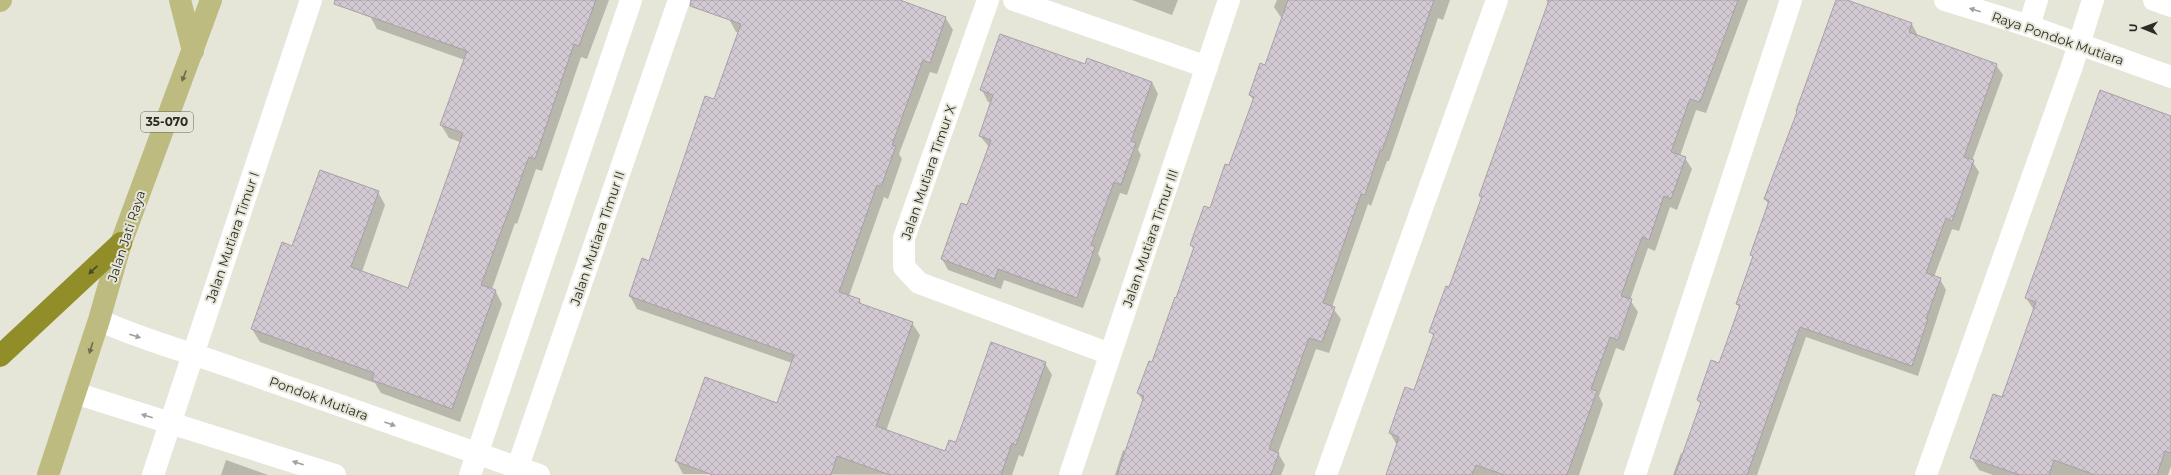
<svg xmlns="http://www.w3.org/2000/svg" width="2171" height="475" viewBox="0 0 2171 475" font-family="Montserrat,sans-serif">
<style>
.shadow{fill:#0003}
.building{fill:url(#building-cross-hatch);stroke:#a89fa8}
.lines{fill:none;stroke-linecap:round;stroke-linejoin:round}
.minor{stroke:#fff;stroke-width:22}
.major{stroke:#bdbb7f;stroke-width:22}
.highway{stroke:#918e2a;stroke-width:22}
.oneway{fill:#a0a09e}
.oneway2{fill:#6d6c4f}
.oneway3{fill:#4a4928}
.labels{text-anchor:middle;stroke-width:4;stroke-linejoin:round;paint-order:stroke}
.shield{fill:#e5e5d8;stroke:#64645c;stroke-width:1}
.shield-label{font-size:12px;font-weight:bold;fill:#2c2c27}
.street-label{font-size:13px;fill:#2c2c27;stroke:#e5e5d8}
</style>
<defs>
<pattern id="building-cross-hatch" width="8" height="8" patternUnits="userSpaceOnUse"><rect width="8" height="8" fill="#d3c9d3"/><path d="M0 0l8 8M0 8l8-8" fill="none" stroke="#b5adb5"/></pattern>
</defs>
<rect width="100%" height="100%" fill="#e5e5d8"/>
<g class="shadow">
<path d="M375,0H609L587,59L581,57L542,171L536,169L517,224L515,223L492,289L495,290L502,304L460,422L381,393L375,383L260,342L252,329L293,247L378,192L385,205L362,272L409,289L460,142L449,138L441,125L465,60L377,29L370,16Z"/>
<path d="M735,0H899L945,17L953,30L937,74L930,72L899,154L902,159L888,199L884,197L849,296L859,300L862,305L912,323L920,335L886,431L946,452L1045,363L1052,375L1023,457L1019,455L1012,475L683,474L676,461L777,404L792,363L637,309L630,296L642,260L650,262L714,101L739,33L736,32L729,19Z"/>
<path d="M1132,0H1178L1172,15Z"/>
<path d="M1277,0H1450L1443,20L1438,18L1389,161H1387L1371,206L1368,204L1332,307L1341,319L1329,353L1316,349L1278,453L1285,465L1281,475H1115L1123,450L1126,451L1143,401L1138,393L1152,363L1194,250L1191,245L1210,209L1229,166L1254,101L1250,95L1265,66L1282,19L1274,7Z"/>
<path d="M1546,0H1748L1706,113L1696,110L1680,156L1685,158L1692,169L1677,210L1670,207L1655,251L1648,248L1630,300L1638,312L1624,351L1616,348L1599,396L1603,404L1579,475H1387L1397,445L1390,433L1415,392L1434,337L1431,332L1449,288L1482,198L1480,196L1549,4Z"/>
<path d="M1837,0H1844L1912,24L1918,36L1996,65L2003,75L1972,161L1979,172L1959,231L1952,229L1934,277L1940,279L1946,290L1918,376L1806,337L1757,475H1673L1681,453L1683,454L1701,405L1698,400L1720,364L1740,309L1737,304L1753,259L1751,254L1769,205L1765,199L1798,113Z"/>
<path d="M1085,65L1152,82L1158,94L1138,150L1141,155L1127,195L1120,193L1098,254L1101,259L1083,308L1004,280L1001,289L948,270L942,259L968,206L989,147L980,136L992,103L988,102L982,90Z"/>
<path d="M2171,117V466L2168,475H1993L1979,470L1971,457L2003,399L2034,310L2026,298Z"/>
<path d="M226,460L268,475H221Z"/>
</g>
<g class="building">
<path d="M335,0H596L579,46L574,44L535,159L529,157L481,285L496,290L452,409L372,380L374,373L251,329L282,242L292,246L320,170L379,191L351,267L408,288L463,133L440,125L467,51L334,4Z"/>
<path d="M691,0H900L946,17L930,63L923,60L892,145L896,146L881,187L877,185L839,292L860,299L859,303L913,322L876,426L945,451L949,440L956,442L991,342L1046,362L1016,445L1012,443L1001,475H890L837,456L831,475H713L675,461L705,377L777,403L794,355L629,296L642,258L649,261L705,96L714,99L741,24L690,6Z"/>
<path d="M1288,0H1434L1382,151L1380,150L1365,195L1361,194L1323,303L1335,307L1322,342L1309,338L1269,449L1279,453L1271,475H1117L1144,396L1137,393L1149,361L1152,362L1175,297L1176,298L1194,247L1190,245L1204,206L1210,208L1225,164L1229,165L1254,97L1249,95L1260,63L1265,65Z"/>
<path d="M1549,0H1738L1700,102L1690,99L1671,152L1686,157L1671,199L1664,196L1649,240L1642,237L1621,296L1632,299L1618,340L1610,337L1591,389L1597,391L1567,475H1504L1476,465L1472,475H1386L1399,437L1389,433L1405,387L1414,390L1434,334L1429,332L1446,286L1449,287L1482,196H1479Z"/>
<path d="M1836,0H1847L1912,23L1909,32L1997,64L1964,157L1974,160L1952,221L1946,218L1926,273L1941,278L1926,319H1928L1912,366L1800,327L1747,475H1675L1701,402L1697,400L1711,360L1719,363L1740,305L1736,304L1753,256L1750,255L1769,201L1764,199L1797,112L1796,111Z"/>
<path d="M1000,34L1085,64L1087,58L1152,82L1131,141L1136,143L1121,185L1114,182L1091,245L1095,247L1077,298L998,269L995,279L941,259L961,203L967,205L991,140L979,136L993,95L980,90Z"/>
<path d="M2100,90L2171,116V453L2165,451L2157,475H2095L2054,460L2049,475H2020L1970,458L1993,394L2002,397L2036,302L2025,298Z"/>
</g>
<g class="lines">
<g class="minor">
<path d="M988,0L904,238V267L919,283L1110,354"/>
<path d="M1014,0L1207,67"/>
<path d="M1945,0L2029,26L2171,77"/>
<path d="M2154,0L2171,6"/>
<path d="M2029,26L2037,0"/>
<path d="M99,320C144,341 193,353 239,370C339,406 439,441 539,475"/>
<path d="M75,393L335,475"/>
<path d="M153,475L311,0"/>
<path d="M470,475L631,0"/>
<path d="M515,475L679,0"/>
<path d="M1070,475L1229,0"/>
<path d="M1326,475L1497,0"/>
<path d="M1635,475L1791,0"/>
<path d="M1926,475L2072,66L2093,0"/>
</g>
<g class="major">
<path d="M180,0L193,51"/>
<path d="M0,1L1,0"/>
<path d="M48,475L99,320L121,243L211,0"/>
</g>
<path class="highway" d="M0,356L121,243"/>
</g>
<defs><path id="oneway-solid" d="M-6-.8H1V-3.2L6.5 0L1 3.2V.8H-6Z"/></defs>
<g class="oneway">
<use href="#oneway-solid" transform="translate(1975 10) rotate(-163)"/>
<use href="#oneway-solid" transform="translate(135 336) rotate(17)"/>
<use href="#oneway-solid" transform="translate(147 416) rotate(-163)"/>
<use href="#oneway-solid" transform="translate(390 424) rotate(20)"/>
<use href="#oneway-solid" transform="translate(298 463) rotate(-162)"/>
</g>
<g class="oneway2">
<use href="#oneway-solid" transform="translate(184 76) rotate(111)"/>
<use href="#oneway-solid" transform="translate(91 348) rotate(108)"/>
</g>
<use class="oneway3" href="#oneway-solid" transform="translate(93 270) rotate(137)"/>
<g class="labels">
<rect class="shield" x="141" y="112" width="52" height="20" rx="3"/>
<g class="shield-label">
<text x="167" y="126">35-070</text>
</g>
<g class="street-label">
<text transform="translate(2058 38) rotate(19)" y="5">Raya Pondok Mutiara</text>
<text transform="translate(928 172) rotate(-71)" y="5">Jalan Mutiara Timur X</text>
<text transform="translate(126 236) rotate(-72)" y="5">Jalan Jati Raya</text>
<text transform="translate(232 237) rotate(-71)" y="5">Jalan Mutiara Timur I</text>
<text transform="translate(597 238) rotate(-71)" y="5">Jalan Mutiara Timur II</text>
<text transform="translate(1150 238) rotate(-71)" y="5">Jalan Mutiara Timur III</text>
<text transform="translate(319 398) rotate(20)" y="5">Pondok Mutiara</text>
</g>
</g>
<g transform="translate(2143 28) rotate(271)" stroke="#e5e5d8" stroke-width="3" paint-order="stroke">
<path d="M0-3L7 15L0 10L-7 15Z" fill="#2c2c27"/>
<text y="-6" font-size="11" font-weight="bold" text-anchor="middle" fill="#2c2c27">U</text>
</g>
</svg>
